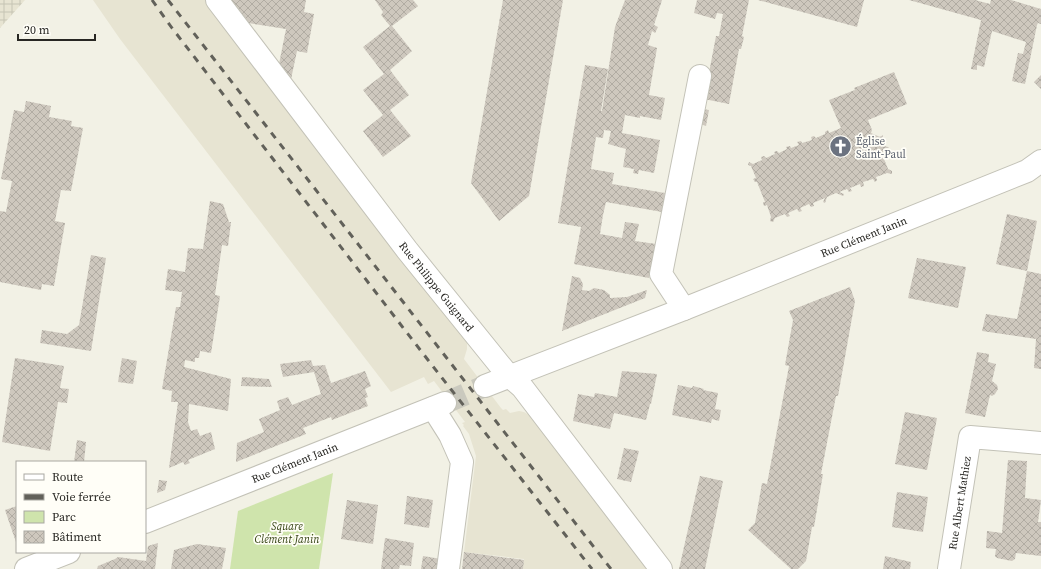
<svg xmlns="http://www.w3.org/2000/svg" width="1041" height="569" viewBox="0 0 1041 569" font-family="'Source Serif 4',serif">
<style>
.industrial{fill:url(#industrial-grid)}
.built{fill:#e7e4d2}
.green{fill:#cfe4ac}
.building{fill:url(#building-cross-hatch)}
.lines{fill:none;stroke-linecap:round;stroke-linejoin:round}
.secondary-tunnel{stroke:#cac9be;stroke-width:22;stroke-dasharray:22 11;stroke-linecap:butt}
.street-casing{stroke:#c3c2b7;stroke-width:24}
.secondary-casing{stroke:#c3c2b7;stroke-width:24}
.street{stroke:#fff;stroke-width:22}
.secondary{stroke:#fff;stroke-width:22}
.rail{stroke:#62615a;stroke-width:3;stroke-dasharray:7 7;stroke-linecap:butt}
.labels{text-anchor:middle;stroke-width:3.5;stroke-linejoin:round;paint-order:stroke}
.worship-label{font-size:11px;fill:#5b616d;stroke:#fffef7;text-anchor:start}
.street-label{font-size:11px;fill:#282723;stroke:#fffef7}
.park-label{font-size:11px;font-style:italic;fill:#324010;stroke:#fffef7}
</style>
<defs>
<pattern id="industrial-grid" width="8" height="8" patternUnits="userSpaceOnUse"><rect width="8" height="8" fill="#e7e4d2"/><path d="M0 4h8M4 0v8" fill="none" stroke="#c6c4b4"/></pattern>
<pattern id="building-cross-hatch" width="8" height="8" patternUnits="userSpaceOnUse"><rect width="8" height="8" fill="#cec8be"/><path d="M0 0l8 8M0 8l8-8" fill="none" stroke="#b1aca3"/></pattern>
</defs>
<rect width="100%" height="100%" fill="#f2f1e5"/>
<path class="industrial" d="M0,0H25L0,28Z"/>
<path class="built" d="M93,0H206L328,166L465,337L467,343V349L464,359L501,408L503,410L506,409L510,413L519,411L524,412L529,415L648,569H523L524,559L464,552L476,456L469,434L463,426L464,425L462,423L465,422L434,381L428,384L424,377L391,392L120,39Z"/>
<path class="green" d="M333,473L319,569H230L238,511Z"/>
<g class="building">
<path d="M226,0H306L304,12L314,14L307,53L297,51L290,84L278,69L286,29L242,22Z"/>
<path d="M375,0H413L418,6L392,26L412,51L390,70L409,95L390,110L411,136L383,157L363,131L383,115L363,90L384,74L363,47L390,26L381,15L383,12Z"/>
<path d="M503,0H563L529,196L499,221L471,183Z"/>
<path d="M625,0H662L654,25L658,27L655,33L652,31L648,45L657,48L649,95L665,98L661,120L640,116V118L625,115L622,133L660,140L654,173L639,170L638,174L633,173L634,169L623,167L626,149L608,144L611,131L604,130L603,138L596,137L591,169L614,173L612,184L665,193L662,212L606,202L603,215L600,234L622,238L625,222L639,224L635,241L656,244L649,278L574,264L581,227L558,223L585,65L608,69L601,111H602L615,27Z"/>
<path d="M697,0H749L742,36L744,37L741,49H739L729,104L704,99L716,36H719L723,14L717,13L715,19L694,13Z"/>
<path d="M758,0H864L857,27Z"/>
<path d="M909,0H975L990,4L991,0H1011L1041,9V24L1038,23L1037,25L1025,84L1012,81L1018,53L1023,54L1026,42L992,31L984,67L977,65V70L971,69L981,20Z"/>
<path d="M894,72L907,104L868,120L872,130L871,133L880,137L883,135V137L881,139L884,146L888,147L889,148L885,149L880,157L884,159L888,169L892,171V174L887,173L876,177L877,180L875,182L873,179L863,182L864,186L861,187L860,184L850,188L852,191L849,192L847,189L839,192L844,194L843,196L836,193L827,197L825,203L823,202L825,198L813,203L814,206L811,207L809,204L800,208L802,211L799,212L797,209L788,213L790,216L787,217L785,214L775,218L773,222L770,221L771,217L767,205L764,206L763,202H765L757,182H755L753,179L756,178L751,166L748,165L749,162L753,164L762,160L761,157L764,156L766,158L775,154L774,152L777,151L779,153L787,149L786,147L790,146L791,148L799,145L797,142L801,141L802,143L812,140L811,137L814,136L816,138L825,134V132L828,130L829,133L841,128L829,100L855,90L854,88Z"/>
<path d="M1041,75V89L1034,82Z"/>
<path d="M26,101L51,106L49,117L72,121L71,126L83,128L71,191L61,190L55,221L65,223L54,286L42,284L41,290L0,282V211L6,212L12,181L1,179L14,110L24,112Z"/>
<path d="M703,109L709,110L706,126L700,124Z"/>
<path d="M210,201L223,204L229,222H231L228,246L222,245L215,295L220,296L211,353L200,351L199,358H195V362L185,360L184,367L231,379L228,411L189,404L188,422L191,431L197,429L200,436L211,432L215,449L188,460L190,463L185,465L183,462L169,468L178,402H171L172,391L162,389L176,307H180L182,292L165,290L168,269L185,272L188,248L203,249Z"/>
<path d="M1007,214L1037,221L1027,271L1041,274V369L1034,368L1036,339L982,331L986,314L1017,319L1027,271L996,264Z"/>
<path d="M91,255L106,258L91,351L40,343L42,330L67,334L79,325Z"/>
<path d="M917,258L966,267L958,308L908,298Z"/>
<path d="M572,276L580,278L583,284L582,290L589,291L594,288L604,290L610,295V298L627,297L647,290L645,298L562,331Z"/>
<path d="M850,287L855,301L838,396H836L821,474H823L814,527H812L806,561L798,569H791L748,530L755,523L762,483L767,484L789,366L785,365L793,320L789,311Z"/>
<path d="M977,352L989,354L988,362L996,364L992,381L997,385L998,389L995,394L992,396L990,395L985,417L965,413Z"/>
<path d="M15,358L64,366L60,388L69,389L67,403L58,402L50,451L2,442Z"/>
<path d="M122,358L137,361L133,384L118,382Z"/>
<path d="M311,360L313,366L325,365L331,383L365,371L371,386L365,389L368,397L365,398L368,406L332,420L331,417L303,428L306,434L236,462L237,443L264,432L259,419L280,410L277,401L288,397L292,405L321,394L314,372L283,377L280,364Z"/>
<path d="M622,371L657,374L651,404H650L646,420L614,413L610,429L573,421L578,394L594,397L595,393L617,397Z"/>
<path d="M242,377L269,379L272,387L241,386Z"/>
<path d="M678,385L692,388L693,386L704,389L703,390L718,393L715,409L721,410L719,421L712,419L711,423L672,415Z"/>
<path d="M905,412L937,418L927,470L895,464Z"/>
<path d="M77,440L86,442L84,462H74Z"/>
<path d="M624,448L639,451L631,482L617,479Z"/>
<path d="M1008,460L1027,461L1025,498L1041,500L1038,522H1041V556L1016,553L1015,559L1012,561L997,558L995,556L996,549L986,548L987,531L1002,533Z"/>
<path d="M700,476L723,481L705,569H679Z"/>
<path d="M159,480L167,481L165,490L157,493Z"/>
<path d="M897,492L928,497L923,532L892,527Z"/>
<path d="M407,496L433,500L429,528L404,524Z"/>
<path d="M347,500L378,505L373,544L341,539Z"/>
<path d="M17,506V545L5,510Z"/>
<path d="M385,538L414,543L411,566L400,565L399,569H381Z"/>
<path d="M158,543L155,569H97L98,566L115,559L118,557L146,561L148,546Z"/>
<path d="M197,544L226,548L222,569H171L174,550Z"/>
<path d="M464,552L524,560L523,569H462Z"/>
<path d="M423,556L441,559L439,569H421Z"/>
<path d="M885,556L911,562L910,569H883Z"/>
</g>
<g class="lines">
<path class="secondary-tunnel" d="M445,403L485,386"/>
<defs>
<g id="street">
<path id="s1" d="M217,0L407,250L499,364L509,376L522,387L661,569"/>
<path d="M684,309L661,274L700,76"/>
<path d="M433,408L450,435L462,462L448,569"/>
<path id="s2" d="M949,569L970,437L1041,443"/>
</g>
<g id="secondary">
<path id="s3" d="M485,386L684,309L1027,171L1041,161"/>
<path id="s4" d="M145,522L445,403"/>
<path d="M26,569L69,552"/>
</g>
</defs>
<use href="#street" class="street-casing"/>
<use href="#secondary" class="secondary-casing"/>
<use href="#street" class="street"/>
<use href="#secondary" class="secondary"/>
<g class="rail">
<path d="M152,0L172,28L428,360L592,569"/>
<path d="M168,0L611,569"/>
</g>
</g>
<defs>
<symbol id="church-disc" viewBox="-11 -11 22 22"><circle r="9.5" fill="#6b7280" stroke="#fffef7"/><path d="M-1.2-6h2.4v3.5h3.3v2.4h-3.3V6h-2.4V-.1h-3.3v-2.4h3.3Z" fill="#fff"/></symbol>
</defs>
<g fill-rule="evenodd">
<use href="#church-disc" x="828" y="134" width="25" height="25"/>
</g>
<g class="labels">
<g class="worship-label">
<text x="856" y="145">Église<tspan x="856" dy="13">Saint-Paul</tspan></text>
</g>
<g class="street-label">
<text dy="4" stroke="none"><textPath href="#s3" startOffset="407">Rue Clément Janin</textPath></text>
<text dy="4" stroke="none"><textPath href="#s1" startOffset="361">Rue Philippe Guignard</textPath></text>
<text dy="4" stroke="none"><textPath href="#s4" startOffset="161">Rue Clément Janin</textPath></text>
<text dy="4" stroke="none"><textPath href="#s2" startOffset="67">Rue Albert Mathiez</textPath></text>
</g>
<g class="park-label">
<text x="287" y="530">Square<tspan x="287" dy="13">Clément Janin</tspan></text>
</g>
</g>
<rect x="16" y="461" width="130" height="92" fill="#fffef7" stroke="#a9a8a2"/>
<rect x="24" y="474" width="20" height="6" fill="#ffffff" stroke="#a9a8a2"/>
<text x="52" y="481" font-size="12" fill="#282723">Route</text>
<rect x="24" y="494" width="20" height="6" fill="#62615a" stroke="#a9a8a2"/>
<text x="52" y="501" font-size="12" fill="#282723">Voie ferrée</text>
<rect x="24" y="511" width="20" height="12" fill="#cfe4ac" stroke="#a9a8a2"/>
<text x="52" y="521" font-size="12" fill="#282723">Parc</text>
<rect x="24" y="531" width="20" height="12" fill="url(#building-cross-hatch)" stroke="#a9a8a2"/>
<text x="52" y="541" font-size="12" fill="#282723">Bâtiment</text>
<path d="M18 34v6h77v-6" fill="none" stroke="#282723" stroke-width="2"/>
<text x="24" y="34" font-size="12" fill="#282723" stroke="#fffef7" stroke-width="3" paint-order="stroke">20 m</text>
</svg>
